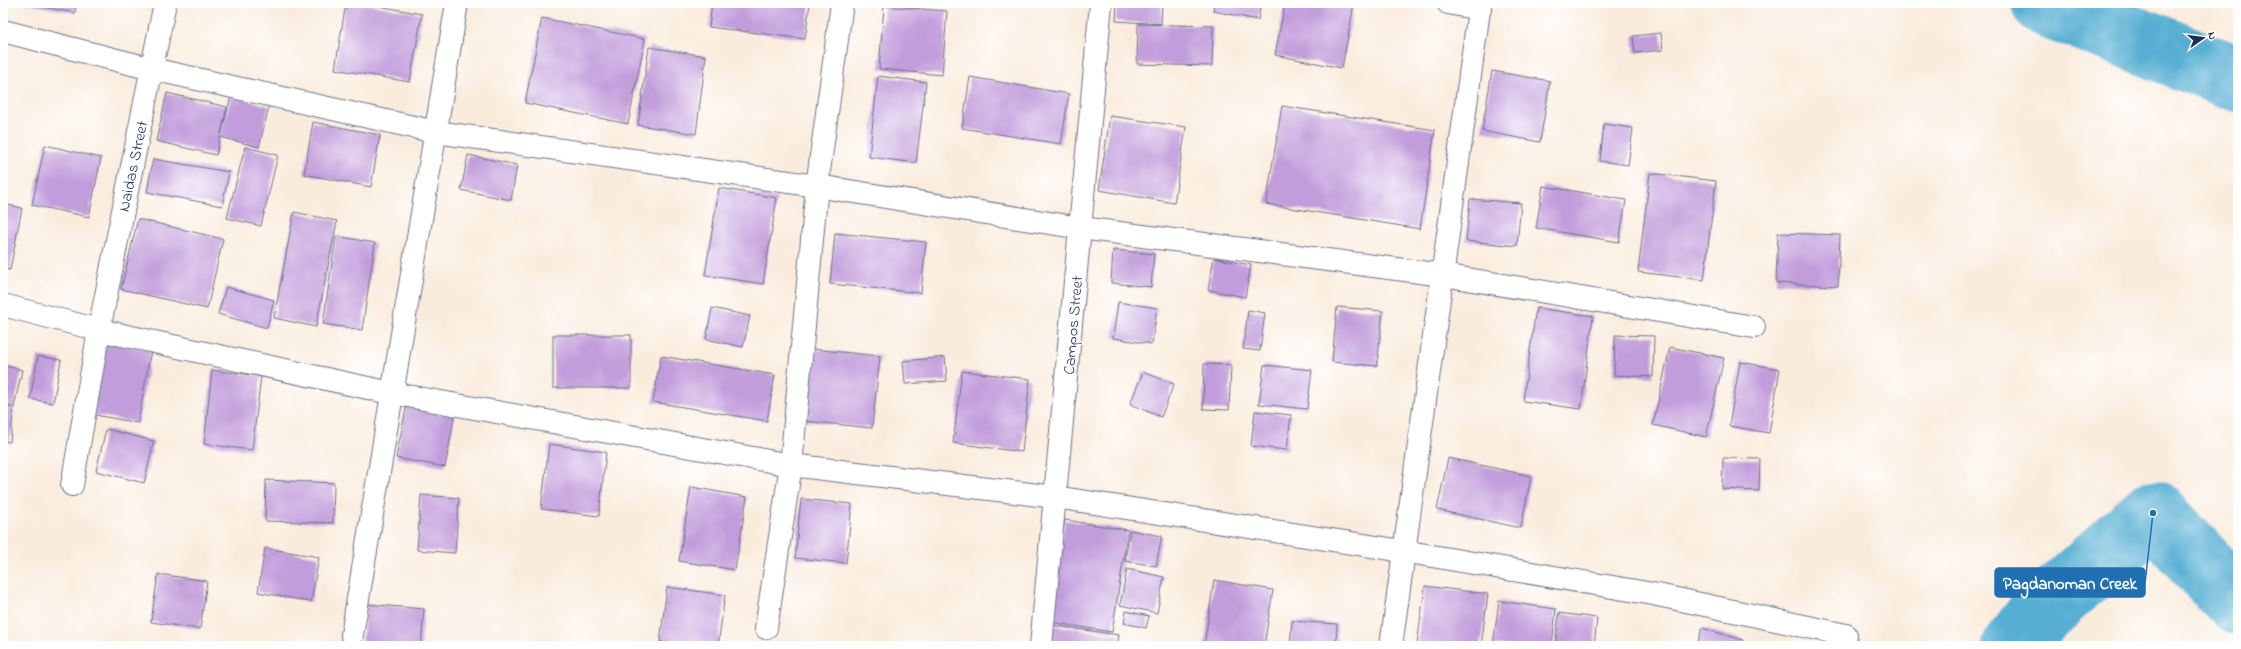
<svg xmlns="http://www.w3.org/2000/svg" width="2241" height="649" viewBox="0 0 2241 649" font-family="'Indie Flower',sans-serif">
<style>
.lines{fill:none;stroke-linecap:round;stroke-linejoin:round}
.river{stroke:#56afd3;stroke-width:66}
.building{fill:#c29ddb}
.street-casing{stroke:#69718a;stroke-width:24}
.street{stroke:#fff;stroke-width:22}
.labels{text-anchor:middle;stroke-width:3;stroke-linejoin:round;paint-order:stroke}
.street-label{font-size:16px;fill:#1b2f5e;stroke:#fff}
.leader{fill:none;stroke:#1f6fb2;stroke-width:1.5}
.callout-dot{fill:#1f6fb2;stroke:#fff;stroke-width:1.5}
.callout{fill:#1f6fb2;stroke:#1f6fb2;stroke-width:1.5}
.callout-label{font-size:17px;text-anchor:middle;font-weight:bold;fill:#fff}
</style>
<rect width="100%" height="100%" fill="#fff"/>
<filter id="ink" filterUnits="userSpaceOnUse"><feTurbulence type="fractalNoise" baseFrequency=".025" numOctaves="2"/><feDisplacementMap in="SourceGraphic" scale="8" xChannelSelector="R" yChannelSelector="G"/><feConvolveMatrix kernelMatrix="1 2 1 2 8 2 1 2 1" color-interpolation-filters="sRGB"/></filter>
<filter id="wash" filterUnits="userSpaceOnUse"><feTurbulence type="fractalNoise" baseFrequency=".012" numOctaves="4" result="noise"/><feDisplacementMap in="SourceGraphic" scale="16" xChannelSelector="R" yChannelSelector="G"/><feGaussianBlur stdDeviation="0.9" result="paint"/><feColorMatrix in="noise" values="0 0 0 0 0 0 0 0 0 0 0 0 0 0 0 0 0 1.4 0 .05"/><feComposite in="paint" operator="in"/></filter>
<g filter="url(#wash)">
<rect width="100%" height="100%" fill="#faecdd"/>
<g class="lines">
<g class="river">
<path d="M2044,3L2238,79"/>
<path d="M2015,646L2041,612L2153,513L2238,602"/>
</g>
</g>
<g id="blocks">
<g class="building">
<path d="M22,3H76L75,13Z"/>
<path d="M224,3H239L238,6Z"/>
<path d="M346,3H362L422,14L410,82L335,69Z"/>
<path d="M712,3H810L805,39L709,27Z"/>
<path d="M1117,3H1162L1161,24L1116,21Z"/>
<path d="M1214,3H1261L1258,20L1213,11Z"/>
<path d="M1285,3L1354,4L1342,68L1275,55Z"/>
<path d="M884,6L947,11L942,75L879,69Z"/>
<path d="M542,18L645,39L628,124L525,103Z"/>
<path d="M1138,24L1213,26L1212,66L1137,64Z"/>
<path d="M1661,33L1663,50L1635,53L1633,36Z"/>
<path d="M649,47L706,56L696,134L638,125Z"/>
<path d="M1492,71L1550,81L1540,142L1482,131Z"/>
<path d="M878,76L926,82L916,163L869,157Z"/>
<path d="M970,77L1069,94L1061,144L962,128Z"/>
<path d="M167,93L227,107L221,134L231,96L269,106L259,147L220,137L216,155L156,141Z"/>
<path d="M1282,106L1435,130L1420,229L1266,204Z"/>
<path d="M1110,116L1186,127L1174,203L1099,190Z"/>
<path d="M313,122L380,135L371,187L304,174Z"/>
<path d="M1604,124L1633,128L1628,165L1600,161Z"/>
<path d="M45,145L101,158L89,217L32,205Z"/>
<path d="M245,147L278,155L261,226L227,218Z"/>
<path d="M468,155L517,165L511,200L461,190Z"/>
<path d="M153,159L229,172L222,206L147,192Z"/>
<path d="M3,162H6L4,175L3,174Z"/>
<path d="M1650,173L1716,181L1704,280L1638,272Z"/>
<path d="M1543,186L1626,200L1619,242L1536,228Z"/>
<path d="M719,188L777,198L763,284L705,275Z"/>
<path d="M1470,199L1521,203L1517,246L1466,241Z"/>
<path d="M3,204L22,208L10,270L3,269Z"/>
<path d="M294,212L337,221L316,327L274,318Z"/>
<path d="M138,219L223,239L207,309L121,289Z"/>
<path d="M835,233L926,242L921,293L830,284Z"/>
<path d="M1778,233L1840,235L1838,286L1776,283Z"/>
<path d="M336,236L375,243L362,330L323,324Z"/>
<path d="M1113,250L1154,254L1151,287L1111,283Z"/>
<path d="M1214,258L1251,265L1245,297L1208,290Z"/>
<path d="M226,287L274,300L267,328L218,314Z"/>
<path d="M1118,302L1157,308L1152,344L1113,338Z"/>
<path d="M1337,307L1383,311L1377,366L1332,362Z"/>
<path d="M712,308L750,316L743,347L706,339Z"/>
<path d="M1536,308L1593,316L1581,409L1523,401Z"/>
<path d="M1248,310L1265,313L1260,351L1243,349Z"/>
<rect x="553" y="335" width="78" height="53"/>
<path d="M1615,335L1654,336L1653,377L1614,375Z"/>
<path d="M103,341L151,350L138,423L90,414Z"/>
<path d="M1670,347L1724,358L1706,437L1653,425Z"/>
<path d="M812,349L880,356L872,428L804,421Z"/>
<path d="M38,356L61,360L53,403L30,399Z"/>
<path d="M661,356L775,375L767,421L653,402Z"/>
<path d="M945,357L947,381L905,384L903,361Z"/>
<path d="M1740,362L1780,369L1769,433L1729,426Z"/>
<path d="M1204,364L1231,365L1229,410L1203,409Z"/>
<path d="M3,365L22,370L14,407L10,442L3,441V406L12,407L3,405Z"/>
<path d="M1264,365L1312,370L1307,409L1259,404Z"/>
<path d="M212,370L261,376L252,450L204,444Z"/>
<path d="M962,371L1030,379L1022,452L953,443Z"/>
<path d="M1143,372L1174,384L1161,417L1130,404Z"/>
<path d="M407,404L455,414L445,467L396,458Z"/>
<path d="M1255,411L1291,415L1287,450L1251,446Z"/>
<path d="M106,429L154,441L144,483L96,471Z"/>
<path d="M549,444L606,452L599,516L541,509Z"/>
<path d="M1448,458L1531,476L1521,528L1437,510Z"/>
<path d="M1723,458L1760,459L1759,491L1722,489Z"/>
<path d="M266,480L334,483L333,523L265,521Z"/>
<path d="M691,487L747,497L735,570L679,561Z"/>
<path d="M421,495L459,498L455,553L417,550Z"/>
<path d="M801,499L852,504L846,563L795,558Z"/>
<path d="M1065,520L1128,530L1112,632L1049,622Z"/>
<path d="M1130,530L1162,536L1156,566L1125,561Z"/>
<path d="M265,548L319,557L311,602L258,592Z"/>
<path d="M1127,569L1164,577L1157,613L1120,605Z"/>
<path d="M158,574L207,581L200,629L151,622Z"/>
<path d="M1214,580L1273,590L1264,646H1204Z"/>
<path d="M1425,586L1488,594L1481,646L1417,645Z"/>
<path d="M667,587L725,595L718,646H689L660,642Z"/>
<path d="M1499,601L1556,609L1552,646H1493Z"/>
<path d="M366,604L424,609L421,646H362Z"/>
<path d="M1126,611L1149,616L1146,628L1124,623Z"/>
<path d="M1559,613L1597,618L1594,646H1555Z"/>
<path d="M1292,621L1337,624L1336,646H1290Z"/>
<path d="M1051,625L1119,635L1117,646H1048Z"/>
<path d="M1702,628L1743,640L1742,646H1697Z"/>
</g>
</g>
</g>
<g filter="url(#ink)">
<use href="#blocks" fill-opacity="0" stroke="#69718a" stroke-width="1"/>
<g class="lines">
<defs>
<g id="street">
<path d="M1448,3L1480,9"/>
<path d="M3,31L152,69L436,132L817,186L1081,228L1443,275L1754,327"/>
<path d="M3,305L99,330L391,393L791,465L1055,497L1403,551L1653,594L1846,635"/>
<path d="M72,485L99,330L165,3"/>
<path d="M766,628L791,465L817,186L842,3"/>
<path d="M352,635L457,3"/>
<path d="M1041,646L1101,3"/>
<path d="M1391,646L1480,3"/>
</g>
</defs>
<use href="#street" class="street-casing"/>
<use href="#street" class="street"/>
</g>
</g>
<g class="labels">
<g class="street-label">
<text transform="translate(132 166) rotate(-78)" y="6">Naidas Street</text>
<text transform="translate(1072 325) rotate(-85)" y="6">Campos Street</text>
</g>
</g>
<path class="leader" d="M2153 513L2145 583"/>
<circle class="callout-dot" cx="2153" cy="513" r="4"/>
<rect class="callout" x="1995" y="568" width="150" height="29" rx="4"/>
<g class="callout-label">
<text x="2070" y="589">Pagdanoman Creek</text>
</g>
<rect width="2241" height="649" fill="none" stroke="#fff" stroke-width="16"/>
<g transform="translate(2203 38) rotate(76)" stroke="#ffffff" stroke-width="3" paint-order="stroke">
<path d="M0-3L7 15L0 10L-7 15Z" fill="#1b2f5e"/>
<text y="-6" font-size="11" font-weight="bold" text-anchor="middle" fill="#1b2f5e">N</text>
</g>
</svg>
